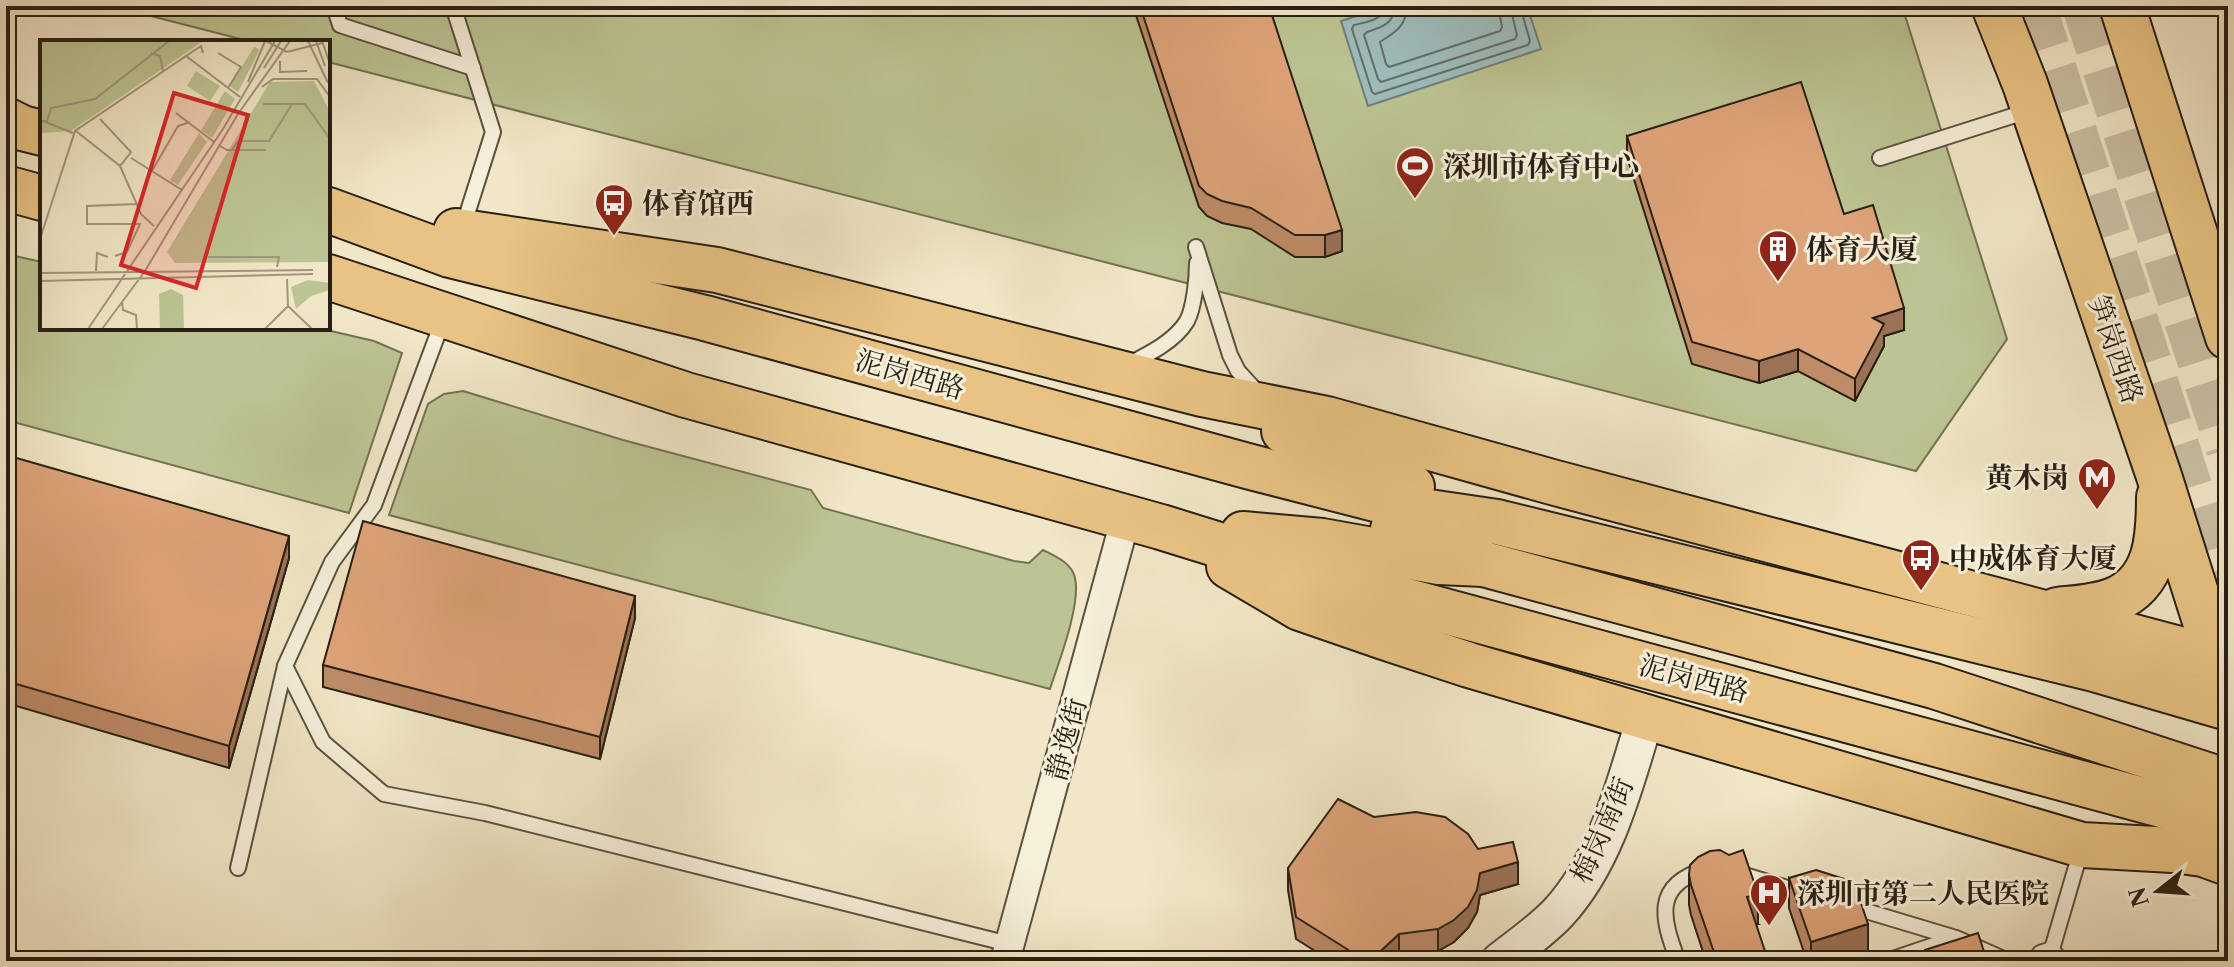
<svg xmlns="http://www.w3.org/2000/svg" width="2234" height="967" viewBox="0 0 2234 967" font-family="'Libre Caslon Text','Noto Serif SC',serif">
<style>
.green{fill:#bdc493;stroke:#727254;stroke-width:2}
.water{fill:#9ebdbd;stroke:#6f7e79;stroke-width:2}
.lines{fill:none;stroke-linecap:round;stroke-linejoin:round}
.shore{stroke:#636e68;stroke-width:2}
.primary-tunnel{stroke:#c9bea2;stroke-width:44;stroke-dasharray:44 22;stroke-linecap:butt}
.service-casing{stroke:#5a5140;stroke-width:18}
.minor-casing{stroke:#5a5140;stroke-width:32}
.tertiary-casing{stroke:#5a5140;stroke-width:40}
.primary-casing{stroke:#281f14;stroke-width:48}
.service{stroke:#f6efda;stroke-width:14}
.minor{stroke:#f6efda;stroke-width:28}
.tertiary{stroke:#f6efda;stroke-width:36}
.primary{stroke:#e8c383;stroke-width:44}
.wall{fill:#be8c68;stroke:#281f14;stroke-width:2}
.shaded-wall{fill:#9b7255;stroke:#281f14;stroke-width:2}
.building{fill:#dda379;stroke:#281f14;stroke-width:2}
.labels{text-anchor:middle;stroke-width:6;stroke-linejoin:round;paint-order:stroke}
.poi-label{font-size:28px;font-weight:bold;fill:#281f14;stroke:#f6efda;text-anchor:start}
.street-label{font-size:28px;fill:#281f14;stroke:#f6efda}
.inset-road{fill:none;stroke:#a1967f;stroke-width:2}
.view{fill:#d62828;fill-opacity:0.15;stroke:#d62828;stroke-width:4}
.inset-edge{fill:none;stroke:#281f14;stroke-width:4}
</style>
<rect width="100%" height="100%" fill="#f1e6c6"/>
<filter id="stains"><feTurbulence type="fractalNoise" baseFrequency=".0025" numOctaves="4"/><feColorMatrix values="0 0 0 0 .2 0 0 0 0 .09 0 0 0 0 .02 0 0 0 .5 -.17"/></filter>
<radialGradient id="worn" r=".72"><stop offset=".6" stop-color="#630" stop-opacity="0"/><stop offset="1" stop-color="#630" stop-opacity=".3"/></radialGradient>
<g class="green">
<path d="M112,6H1902L2007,339L1916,471L328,62V42H252Z"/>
<path d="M6,254L42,262V328H318L374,341L402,353L349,513L6,420Z"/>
<path d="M463,391L623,440L811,490L823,508L1014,561L1029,563L1043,550C1055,556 1072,563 1075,578C1081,605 1059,661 1050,689L389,515L428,404L444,394Z"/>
</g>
<path class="water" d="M1388,6H1527L1541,49L1368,106L1341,21Z"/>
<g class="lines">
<g class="shore">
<path d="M1385,6C1384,20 1366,22 1354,25L1352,29L1372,92L1375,94L1528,45L1530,41L1520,6"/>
<path d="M1395,6C1394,24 1382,27 1367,32L1364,35L1378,79L1381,82L1515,39L1517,35L1510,6"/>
<path d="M1407,6C1406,27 1395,32 1380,42L1386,64L1389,67L1500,31L1502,27L1498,6"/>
</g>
<g class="primary-tunnel">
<path d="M2034,6L2228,603"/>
<path d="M2084,6L2228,449"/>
</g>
<defs>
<g id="service">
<path d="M334,6L340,25L473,68"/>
<path d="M453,6L493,132L463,227"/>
<path d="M1880,158L2028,111"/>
<path d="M1196,247L1230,355L1238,371L1260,395"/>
<path d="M1129,364C1149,354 1175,341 1187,321C1194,308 1197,278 1197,263"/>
<path d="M285,666L323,742L384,794L485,813L1009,944"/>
<path d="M238,868L285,666L332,562L374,505L443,320"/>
<path d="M1735,872L1807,894"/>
<path d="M1846,905L1956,938L2008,961"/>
<path d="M2052,949L2081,850"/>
<path d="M1678,961C1662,919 1652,884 1707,869"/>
<path d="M1887,961L1955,938"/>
<path d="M2036,961L2040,953L2052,949L2059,959V961"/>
</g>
<path id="minor" d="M1005,961L1126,517"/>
<path id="tertiary" d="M1500,961C1519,946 1541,931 1558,913C1607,860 1625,783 1646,715"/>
<g id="primary">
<path d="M1994,6L2025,84L2159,476L2224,681"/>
<path d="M2122,6L2228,337"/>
<path d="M6,120L22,128L42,133"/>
<path d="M6,188L42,198"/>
<path d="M328,210L450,255L705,318L1251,467L1422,511L1497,522L2094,669L2228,708"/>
<path d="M456,231L717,270L1202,394L1327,419L1552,482L2228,662"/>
<path d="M328,277L686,395L1161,527L1348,585L2228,823"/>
<path d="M1284,431L1412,487"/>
<path d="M1393,529L1444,543L1484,564"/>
<path d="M1243,534L1322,541L1439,562L1484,564L1934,686L2228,782"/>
<path d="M1229,566L1300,608L1384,637L1469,665L2082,845L2173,850L2203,854L2228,863"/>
<path d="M2057,610C2075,608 2097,607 2114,600C2157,583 2159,537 2159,497"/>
</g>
</defs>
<use href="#service" class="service-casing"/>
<use href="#minor" class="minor-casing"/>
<use href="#tertiary" class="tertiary-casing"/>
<use href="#primary" class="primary-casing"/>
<use href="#service" class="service"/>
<use href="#minor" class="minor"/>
<use href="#tertiary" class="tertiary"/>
<use href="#primary" class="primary"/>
</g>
<g class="wall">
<path d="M1133,6H1269L1342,251L1325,257H1295L1251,229L1222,223L1207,216L1199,207Z"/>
<path d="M1627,136L1844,214L1904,330L1884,336V346L1855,401L1798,371L1759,383L1692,364L1627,157Z"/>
<path d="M6,455L289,558L229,768L6,703Z"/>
<path d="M635,618L600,759L323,687V665Z"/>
<path d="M1374,817L1478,849L1518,884L1480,895L1477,912L1468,928L1454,942L1438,951L1399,955L1393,961H1331L1296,939L1288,890V868Z"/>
<path d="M1689,875L1758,924H1756L1765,961H1706L1691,915L1689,905Z"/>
<path d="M1789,878L1868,954L1846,961H1807L1789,908Z"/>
</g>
<g class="shaded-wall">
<path d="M1342,230V251L1325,257V235Z"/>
<path d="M1904,308V330L1884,336V346L1855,401V379L1873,318Z"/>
<path d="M1798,349V371L1759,383V361Z"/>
<path d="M289,536V558L229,768V746Z"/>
<path d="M635,596V618L600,759V737Z"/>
<path d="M1518,862V884L1480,895L1477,912L1468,928L1454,942L1438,951V929L1480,873Z"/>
<path d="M1758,894V924L1747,927V897Z"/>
<path d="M1868,924V954L1846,961H1811V942Z"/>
<path d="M1399,934V955L1393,961H1370Z"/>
<path d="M1765,951V961H1734Z"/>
</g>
<g class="building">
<path d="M1140,6H1269L1342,230L1325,235H1295L1251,208L1222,201L1207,194L1199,186Z"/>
<path d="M1801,82L1844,214L1873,205L1904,308L1873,318L1884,324L1855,379L1798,349L1759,361L1692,342L1627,136Z"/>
<path d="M6,455L289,536L229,746L6,681Z"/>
<path d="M363,521L635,596L600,737L323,665Z"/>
<path d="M1338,799L1374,817L1416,812L1445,817L1468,834L1478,849L1513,842L1518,862L1480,873L1477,890L1468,907L1454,920L1438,929L1399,934L1370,961H1366L1296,917L1288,868Z"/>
<path d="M1720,850L1729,855L1743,850L1758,894L1747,897L1765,951L1734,961H1717L1691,885L1689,875L1690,865L1698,857L1710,851Z"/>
<path d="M1816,870L1854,882L1868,924L1811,942L1789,878Z"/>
<path d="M1978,933L1987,961H1929L1925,950Z"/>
</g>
<defs>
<symbol id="stadium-pin" viewBox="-11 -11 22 30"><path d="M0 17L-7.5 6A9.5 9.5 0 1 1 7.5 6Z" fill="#8f2418" stroke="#f6efda"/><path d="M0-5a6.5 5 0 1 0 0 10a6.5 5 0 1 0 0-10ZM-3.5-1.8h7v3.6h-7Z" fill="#fff"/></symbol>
<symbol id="bus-pin" viewBox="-11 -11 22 30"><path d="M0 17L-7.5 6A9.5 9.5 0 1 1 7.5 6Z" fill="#8f2418" stroke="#f6efda"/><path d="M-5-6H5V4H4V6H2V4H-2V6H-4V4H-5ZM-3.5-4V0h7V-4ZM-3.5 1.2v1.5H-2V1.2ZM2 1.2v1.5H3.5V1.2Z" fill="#fff"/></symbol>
<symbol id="building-pin" viewBox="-11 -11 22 30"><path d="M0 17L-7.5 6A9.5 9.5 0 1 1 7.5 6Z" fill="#8f2418" stroke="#f6efda"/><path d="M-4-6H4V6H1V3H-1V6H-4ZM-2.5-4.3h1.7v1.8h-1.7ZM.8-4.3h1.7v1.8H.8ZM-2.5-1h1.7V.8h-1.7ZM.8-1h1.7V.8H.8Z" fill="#fff"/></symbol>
<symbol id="metro-pin" viewBox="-11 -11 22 30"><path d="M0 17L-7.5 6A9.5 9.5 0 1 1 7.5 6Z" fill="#8f2418" stroke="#f6efda"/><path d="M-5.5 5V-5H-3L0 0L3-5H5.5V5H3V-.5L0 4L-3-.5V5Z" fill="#fff"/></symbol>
<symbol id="hospital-pin" viewBox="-11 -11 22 30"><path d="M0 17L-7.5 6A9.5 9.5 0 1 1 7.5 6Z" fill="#8f2418" stroke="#f6efda"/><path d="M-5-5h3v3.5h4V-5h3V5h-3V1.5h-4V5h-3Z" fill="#fff"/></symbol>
</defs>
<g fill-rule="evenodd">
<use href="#stadium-pin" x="1393" y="144" width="44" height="60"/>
<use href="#bus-pin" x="592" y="181" width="44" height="60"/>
<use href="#building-pin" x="1756" y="227" width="44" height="60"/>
<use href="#metro-pin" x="2075" y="455" width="44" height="60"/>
<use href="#bus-pin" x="1899" y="536" width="44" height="60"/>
<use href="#hospital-pin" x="1747" y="871" width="44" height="60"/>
</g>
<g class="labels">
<g class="poi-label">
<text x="1443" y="176">深圳市体育中心</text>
<text x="642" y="213">体育馆西</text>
<text x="1806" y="259">体育大厦</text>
<text x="2069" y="487" text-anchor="end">黄木岗</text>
<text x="1949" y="568">中成体育大厦</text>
<text x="1797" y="903">深圳市第二人民医院</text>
</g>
<g class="street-label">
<text transform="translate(2116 349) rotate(71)" y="10">笋岗西路</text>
<text transform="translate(910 374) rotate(16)" y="10">泥岗西路</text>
<text transform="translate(1694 678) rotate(15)" y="10">泥岗西路</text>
<text transform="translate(1066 739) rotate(-75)" y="10">静逸街</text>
<text transform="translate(1602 830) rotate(-66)" y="10">梅岗南街</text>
</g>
</g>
<g transform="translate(40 40)">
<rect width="290" height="290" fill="#f1e6c6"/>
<path d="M0,1H163L31,91L0,93ZM214,7L219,9L216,17L198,52L190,46ZM156,31L180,46L170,61L147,46ZM274,41L290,72V222L135,223L127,212L230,42ZM185,51L195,59L172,98L161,90ZM159,93L167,102L138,145L130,140ZM268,240L290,243V250L271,256L256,269L251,247ZM131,249L143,255L144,289H120L119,254Z" fill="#bdc493"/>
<path class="inset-road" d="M226,1L247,12L282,3M268,1L288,43M276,1L285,26M282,1L290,24M111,13L120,16L123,31M178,13L201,27L188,48M146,16L161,6L163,13M240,21V32L267,31M224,28L241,1M208,42L225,1M222,47L233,39H277L290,57M223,64H265L290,99M136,73L174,102M60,79L91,112L80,126M2,81H7L11,68L55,59L129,1M3,81L33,93M36,91L80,126L101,174L114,186M180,106L187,110H226M192,110L198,101H229L252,64M91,118L142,150M112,131L138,86L150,82M0,199L35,91L146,16L200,57M75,216L87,212L100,184H47V166L97,164M168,217H239L237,227M56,231L57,213L68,217M0,233L273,230M0,241L273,234M82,263L83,270L96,275L97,289M248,266L272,289M48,289L183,89L235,1M62,289L105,231L198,74L250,1M225,289L248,266L247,239"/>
<path class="view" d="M134,53L208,75L156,248L81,225Z"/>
<rect width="290" height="290" class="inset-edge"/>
</g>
<rect width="2234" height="967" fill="none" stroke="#f1e6c6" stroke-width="32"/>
<rect x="8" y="8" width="2218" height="951" fill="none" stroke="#281f14" stroke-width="4"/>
<rect x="16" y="16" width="2202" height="935" fill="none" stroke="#281f14" stroke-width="2"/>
<g transform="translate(2158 891) rotate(253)" stroke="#f6efda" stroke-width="6" paint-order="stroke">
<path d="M0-6L14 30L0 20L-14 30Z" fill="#281f14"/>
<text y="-12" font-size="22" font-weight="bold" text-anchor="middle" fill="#281f14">N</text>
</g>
<rect width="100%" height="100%" filter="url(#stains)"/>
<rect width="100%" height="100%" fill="url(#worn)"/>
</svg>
